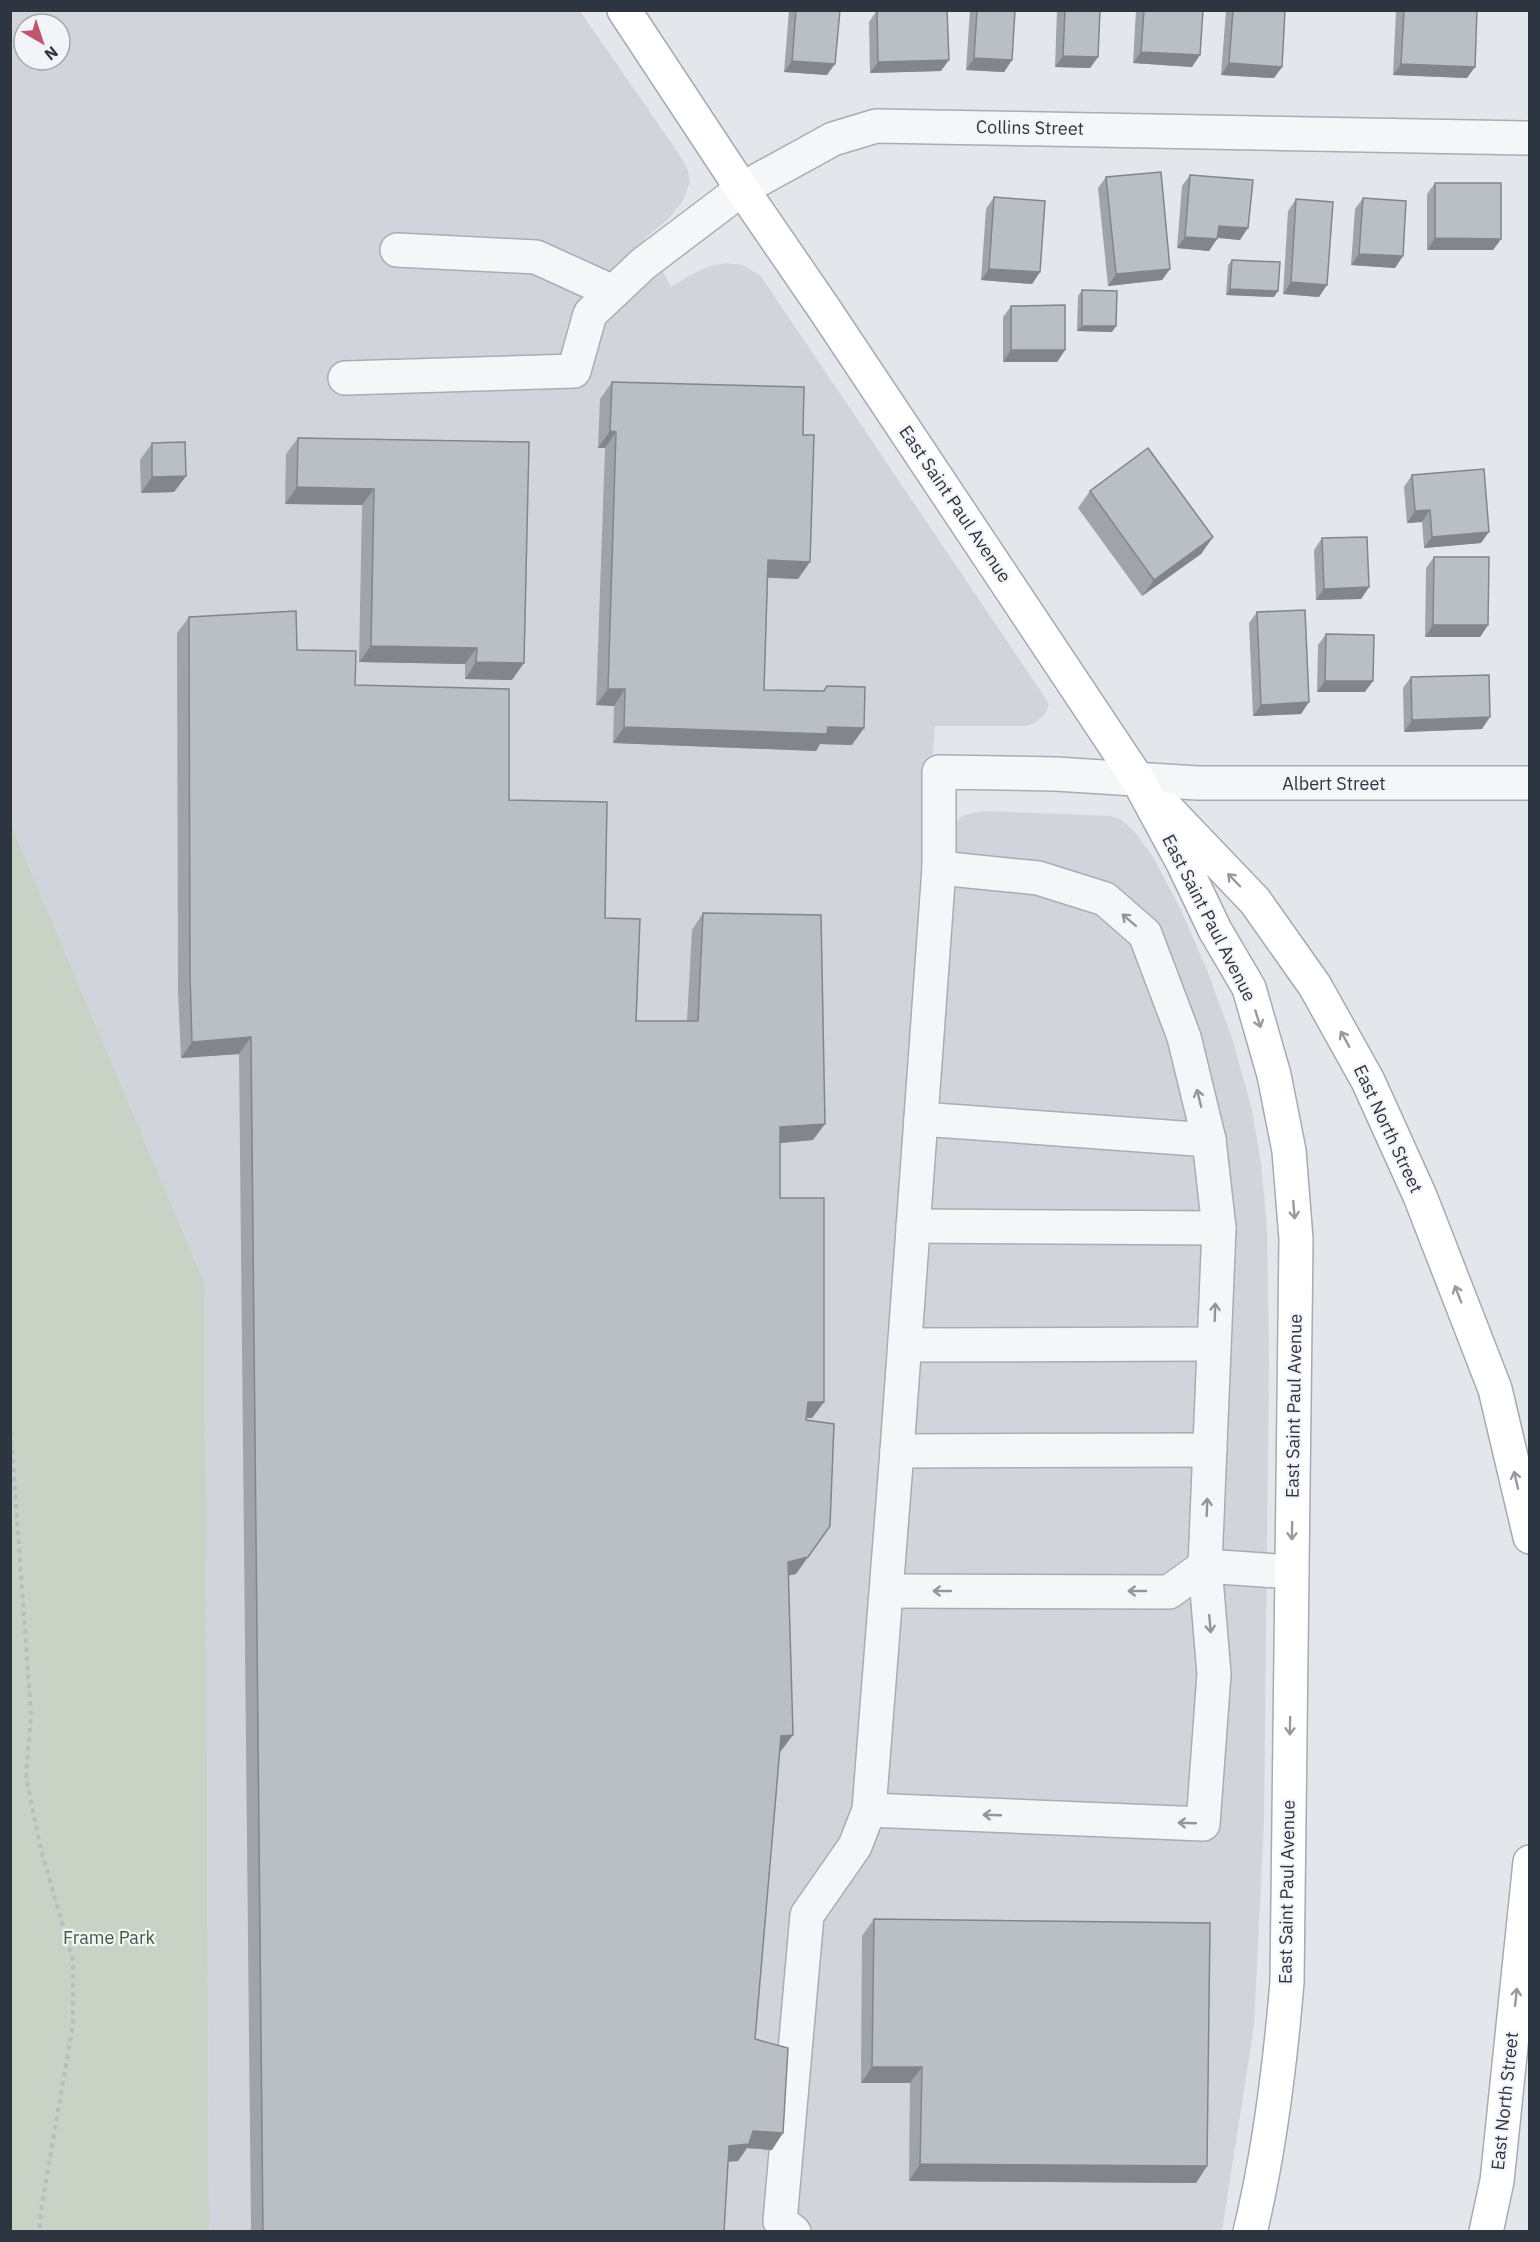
<svg xmlns="http://www.w3.org/2000/svg" width="1540" height="2242" viewBox="0 0 1540 2242" font-family="'IBM Plex Sans',sans-serif">
<style>
.built{fill:#d1d5db;fill-rule:evenodd}
.green{fill:#c9d3c5}
.lines{fill:none;stroke-linecap:round;stroke-linejoin:round}
.minor-casing{stroke:#a8adb4;stroke-width:36}
.major-casing{stroke:#a3abb4;stroke-width:36}
.path{stroke:#b9bcc1;stroke-width:4;stroke-dasharray:4.5 4.5;stroke-linecap:butt}
.minor{stroke:#f5f6f8;stroke-width:33}
.major{stroke:#fff;stroke-width:33}
.wall{fill:#a0a4aa}
.shaded-wall{fill:#82868b}
.building{fill:#babfc6;stroke:#82868b;stroke-width:1.5}
.oneway{stroke:#969aa0}
.oneway2{stroke:#90969c}
.labels{text-anchor:middle;stroke-width:4.5;stroke-linejoin:round;paint-order:stroke}
.street-label{font-size:18px;fill:#2c3540;stroke:#f2f4f7}
.park-label{font-size:18px;fill:#435a3b;stroke:#f2f4f7}
</style>
<rect width="100%" height="100%" fill="#e3e6ea"/>
<path class="built" d="M10,11H580L681,157L688,171L690,182L682,202L667,220L645,238L671,287L692,274L710,266L727,263L742,265L760,275L1046,699L1049,705L1045,714L1035,723L1027,726H935L927,831L949,833L956,821L964,815L983,811L1111,816L1120,819L1134,831L1152,855L1181,910L1207,970L1232,1038L1252,1110L1261,1163L1267,1228L1269,1361L1264,1821L1254,2026L1222,2231H209L205,1284L11,824ZM24,24H60V60H24Z"/>
<path class="green" d="M11,824L205,1284L209,2231H11Z"/>
<g class="lines">
<defs>
<g id="minor">
<path d="M397,250L536,257L613,292"/>
<path d="M345,378L574,371L590,314L643,264L742,189L833,139L876,126L1530,138"/>
<path d="M921,1119L1209,1140"/>
<path d="M913,1226L1219,1228"/>
<path d="M905,1345L1214,1344"/>
<path d="M897,1451L1210,1450"/>
<path d="M887,1591L1169,1592L1205,1566L1292,1572"/>
<path d="M869,1810L1203,1824L1214,1674L1205,1566L1219,1228L1209,1140L1184,1037L1145,934L1105,899L1038,878L939,868"/>
<path d="M794,2232L780,2221L807,1915L855,1846L869,1810L897,1451L939,868V772L1056,774L1197,783H1530"/>
</g>
<g id="major">
<path d="M624,10L742,189L825,310L1138,780L1183,863L1215,930L1249,988L1274,1075L1289,1151L1296,1239L1287,1982C1280,2066 1270,2150 1250,2232"/>
<path d="M1167,809L1255,901L1315,986L1368,1081L1420,1196L1495,1389L1530,1537"/>
<path d="M1486,2232L1497,2181L1530,1862"/>
</g>
</defs>
<use href="#minor" class="minor-casing"/>
<use href="#major" class="major-casing"/>
<path class="path" d="M10,1423L31,1714L26,1777L41,1850L73,1961V2024L42,2204L39,2232"/>
<use href="#minor" class="minor"/>
<use href="#major" class="major"/>
</g>
<g class="wall">
<path d="M789,10H840L827,75L784,72Z"/>
<path d="M877,10L941,71L870,73L869,22Z"/>
<path d="M970,10H1015L1012,60L1004,72L966,70Z"/>
<path d="M1057,10H1100L1098,57L1090,68L1055,67Z"/>
<path d="M1136,10H1203L1192,67L1133,63Z"/>
<path d="M1226,10H1285L1282,67L1274,78L1221,75Z"/>
<path d="M1396,10H1477L1467,78L1393,75Z"/>
<path d="M1190,175L1240,240L1217,238L1209,251L1177,248L1182,186Z"/>
<path d="M1106,177L1170,269L1162,280L1108,286L1098,188Z"/>
<path d="M1435,183L1501,239L1493,250H1427V194Z"/>
<path d="M994,197L1040,272L1032,284L981,280L986,209Z"/>
<path d="M1363,198L1403,256L1395,268L1351,265L1355,209Z"/>
<path d="M1296,199L1319,297L1283,294L1288,211Z"/>
<path d="M1232,260L1274,297L1226,295L1228,265Z"/>
<path d="M1082,290L1112,332L1077,331L1078,296Z"/>
<path d="M1011,306L1065,350L1057,362H1003V317Z"/>
<path d="M612,382L798,579L768,578L764,690L823,691L827,686L852,745L820,744L816,751L613,743L614,706L596,705L605,448H598L600,399Z"/>
<path d="M298,438L529,442L512,680L465,679V664L359,662L362,505L285,504L286,454Z"/>
<path d="M152,443L186,476L174,492L141,493L140,460Z"/>
<path d="M1412,475L1481,543L1424,548L1422,522L1407,523L1404,487Z"/>
<path d="M1090,491L1213,537L1201,554L1142,596L1078,508Z"/>
<path d="M1322,538L1369,587L1361,599L1316,600L1314,550Z"/>
<path d="M1434,557L1488,625L1480,637H1425L1426,568Z"/>
<path d="M1257,612L1301,714L1253,716L1249,623Z"/>
<path d="M189,617L297,650L355,685L509,800L605,918L636,1021H687L692,930L703,913L813,1140L780,1143V1198L824,1402L812,1418H807L796,1574L789,1575L781,1751H780L755,2039L772,2150L747,2148L738,2161L728,2162L724,2232H251L239,1054L181,1058L178,991L177,633Z"/>
<path d="M1326,634L1365,692H1317L1318,645Z"/>
<path d="M1411,677L1482,729L1404,732L1403,688Z"/>
<path d="M874,1919L1207,2166L1196,2183L909,2181L910,2083H861L862,1936Z"/>
</g>
<g class="shaded-wall">
<path d="M1141,52L1200,55L1192,67L1133,63Z"/>
<path d="M1063,56L1098,57L1090,68L1055,67Z"/>
<path d="M974,58L1012,60L1004,72L966,70Z"/>
<path d="M949,60L941,71L870,73L878,62Z"/>
<path d="M792,61L835,64L827,75L784,72Z"/>
<path d="M1229,63L1282,67L1274,78L1221,75Z"/>
<path d="M1401,64L1475,67L1467,78L1393,75Z"/>
<path d="M1219,226L1248,228L1240,240L1211,237Z"/>
<path d="M1185,237L1217,239L1209,251L1177,248Z"/>
<path d="M1435,238L1501,239L1493,250H1427Z"/>
<path d="M1359,254L1403,256L1395,268L1351,265Z"/>
<path d="M989,269L1040,272L1032,284L981,280Z"/>
<path d="M1170,269L1162,280L1108,286L1116,274Z"/>
<path d="M1291,282L1327,285L1319,297L1283,294Z"/>
<path d="M1230,289L1278,291L1274,297L1226,295Z"/>
<path d="M1082,326H1116L1112,332L1077,331Z"/>
<path d="M1011,350H1065L1057,362H1003Z"/>
<path d="M610,431L616,432L605,448H598Z"/>
<path d="M186,476L174,492L141,493L152,477Z"/>
<path d="M297,487L374,489L362,505L285,504Z"/>
<path d="M1430,510L1422,522L1407,523L1415,511Z"/>
<path d="M1489,532L1481,543L1424,548L1432,537Z"/>
<path d="M1213,537L1201,554L1142,596L1154,580Z"/>
<path d="M768,560L810,562L798,579L757,577Z"/>
<path d="M1369,587L1361,599L1316,600L1324,589Z"/>
<path d="M1433,625H1488L1480,637H1425Z"/>
<path d="M371,646L477,648L465,664L359,662Z"/>
<path d="M476,662L524,663L512,680L465,679Z"/>
<path d="M1325,681H1373L1365,692H1317Z"/>
<path d="M608,689H625L614,706L596,705Z"/>
<path d="M1309,702L1301,714L1253,716L1261,705Z"/>
<path d="M1490,717L1482,729L1404,732L1412,720Z"/>
<path d="M624,727H828L864,728L852,745L820,744L816,751L613,743Z"/>
<path d="M251,1037L239,1054L181,1058L192,1042Z"/>
<path d="M825,1124L813,1140L769,1144L780,1127Z"/>
<path d="M808,1402H824L812,1418H796Z"/>
<path d="M818,1543L796,1574L777,1578L788,1562Z"/>
<path d="M793,1735L781,1751L769,1752L781,1736Z"/>
<path d="M872,2067H922L910,2083H861Z"/>
<path d="M753,2131L783,2133L772,2150L747,2148L738,2161L717,2162L729,2146Z"/>
<path d="M920,2164L1207,2166L1196,2183L909,2181Z"/>
</g>
<g class="building">
<path d="M796,10H840L835,64L792,61Z"/>
<path d="M877,10H947L949,60L878,62Z"/>
<path d="M977,10H1015L1012,60L974,58Z"/>
<path d="M1065,10H1100L1098,57L1063,56Z"/>
<path d="M1144,10H1203L1200,55L1141,52Z"/>
<path d="M1233,10H1285L1282,67L1229,63Z"/>
<path d="M1404,10H1477L1475,67L1401,64Z"/>
<path d="M1161,172L1170,269L1116,274L1106,177Z"/>
<path d="M1190,175L1253,180L1248,228L1219,226L1217,239L1185,237Z"/>
<path d="M1435,183H1501V239L1435,238Z"/>
<path d="M994,197L1045,201L1040,272L989,269Z"/>
<path d="M1363,198L1406,201L1403,256L1359,254Z"/>
<path d="M1296,199L1333,202L1327,285L1291,282Z"/>
<path d="M1232,260L1280,262L1278,291L1230,289Z"/>
<path d="M1082,290L1117,291L1116,326H1082Z"/>
<path d="M1065,305V350H1011V306Z"/>
<path d="M612,382L804,387L803,435H814L810,562L768,560L764,690L824,691L827,686L865,687L864,728L828,727L827,734L624,727L625,689H608L616,432L610,431Z"/>
<path d="M298,438L529,442L524,663L476,662L477,648L371,646L374,489L297,487Z"/>
<path d="M185,442L186,476L152,477V443Z"/>
<path d="M1148,448L1213,537L1154,580L1090,491Z"/>
<path d="M1484,469L1489,532L1432,537L1430,510L1415,511L1412,475Z"/>
<path d="M1367,537L1369,587L1324,589L1322,538Z"/>
<path d="M1434,557H1489L1488,625H1433Z"/>
<path d="M1305,610L1309,702L1261,705L1257,612Z"/>
<path d="M296,611L297,650L356,651L355,685L509,689V800L607,802L605,918L640,919L636,1021H698L703,913L821,915L825,1124L780,1127V1198H824V1402H808L806,1420L834,1424L830,1526L808,1557L788,1562L793,1735L781,1736L755,2039L788,2048L783,2133L753,2131L749,2144L729,2146L724,2232H263L251,1037L192,1042L190,975L189,617Z"/>
<path d="M1326,634L1374,635L1373,681H1325Z"/>
<path d="M1489,675L1490,717L1412,720L1411,677Z"/>
<path d="M874,1919L1210,1923L1207,2166L920,2164L922,2067H872Z"/>
</g>
<defs><path id="oneway-shaft" d="M-6 0H5M1.5-3L5.5 0L1.5 3" fill="none" stroke-width="1.6" stroke-linecap="round" stroke-linejoin="round" transform="scale(1.5)"/></defs>
<g class="oneway">
<use href="#oneway-shaft" transform="translate(1234 880) rotate(-134)"/>
<use href="#oneway-shaft" transform="translate(1258 1019) rotate(73)"/>
<use href="#oneway-shaft" transform="translate(1345 1039) rotate(-119)"/>
<use href="#oneway-shaft" transform="translate(1294 1210) rotate(85)"/>
<use href="#oneway-shaft" transform="translate(1458 1294) rotate(-111)"/>
<use href="#oneway-shaft" transform="translate(1516 1480) rotate(-103)"/>
<use href="#oneway-shaft" transform="translate(1292 1531) rotate(91)"/>
<use href="#oneway-shaft" transform="translate(1290 1726) rotate(91)"/>
<use href="#oneway-shaft" transform="translate(1516 1997) rotate(-84)"/>
</g>
<g class="oneway2">
<use href="#oneway-shaft" transform="translate(1129 920) rotate(-139)"/>
<use href="#oneway-shaft" transform="translate(1199 1098) rotate(-104)"/>
<use href="#oneway-shaft" transform="translate(1215 1312) rotate(-88)"/>
<use href="#oneway-shaft" transform="translate(1207 1507) rotate(-88)"/>
<use href="#oneway-shaft" transform="translate(942 1591) rotate(-180)"/>
<use href="#oneway-shaft" transform="translate(1137 1591) rotate(-180)"/>
<use href="#oneway-shaft" transform="translate(1210 1624) rotate(85)"/>
<use href="#oneway-shaft" transform="translate(992 1815) rotate(-178)"/>
<use href="#oneway-shaft" transform="translate(1187 1823) rotate(-178)"/>
</g>
<g class="labels">
<g class="street-label">
<text transform="translate(1030 128) rotate(1)" y="6">Collins Street</text>
<text transform="translate(955 504) rotate(56)" y="6">East Saint Paul Avenue</text>
<text x="1334" y="790">Albert Street</text>
<text transform="translate(1209 918) rotate(63)" y="6">East Saint Paul Avenue</text>
<text transform="translate(1388 1129) rotate(65)" y="6">East North Street</text>
<text transform="translate(1294 1406) rotate(-89)" y="6">East Saint Paul Avenue</text>
<text transform="translate(1287 1892) rotate(-89)" y="6">East Saint Paul Avenue</text>
<text transform="translate(1505 2101) rotate(-84)" y="6">East North Street</text>
</g>
<g class="park-label">
<text x="109" y="1944">Frame Park</text>
</g>
</g>
<rect width="1540" height="2242" fill="none" stroke="#2c3540" stroke-width="24"/>
<g transform="translate(42 42) rotate(141)"><circle r="28" fill="#f2f4f7" stroke="#a3a8ae" stroke-width="1.5"/>
<path d="M0-4.5L10 22L0 15L-10 22Z" fill="#c2546c"/>
<text y="-9" font-size="16" font-weight="bold" text-anchor="middle" fill="#2c3540">N</text>
</g>
</svg>
